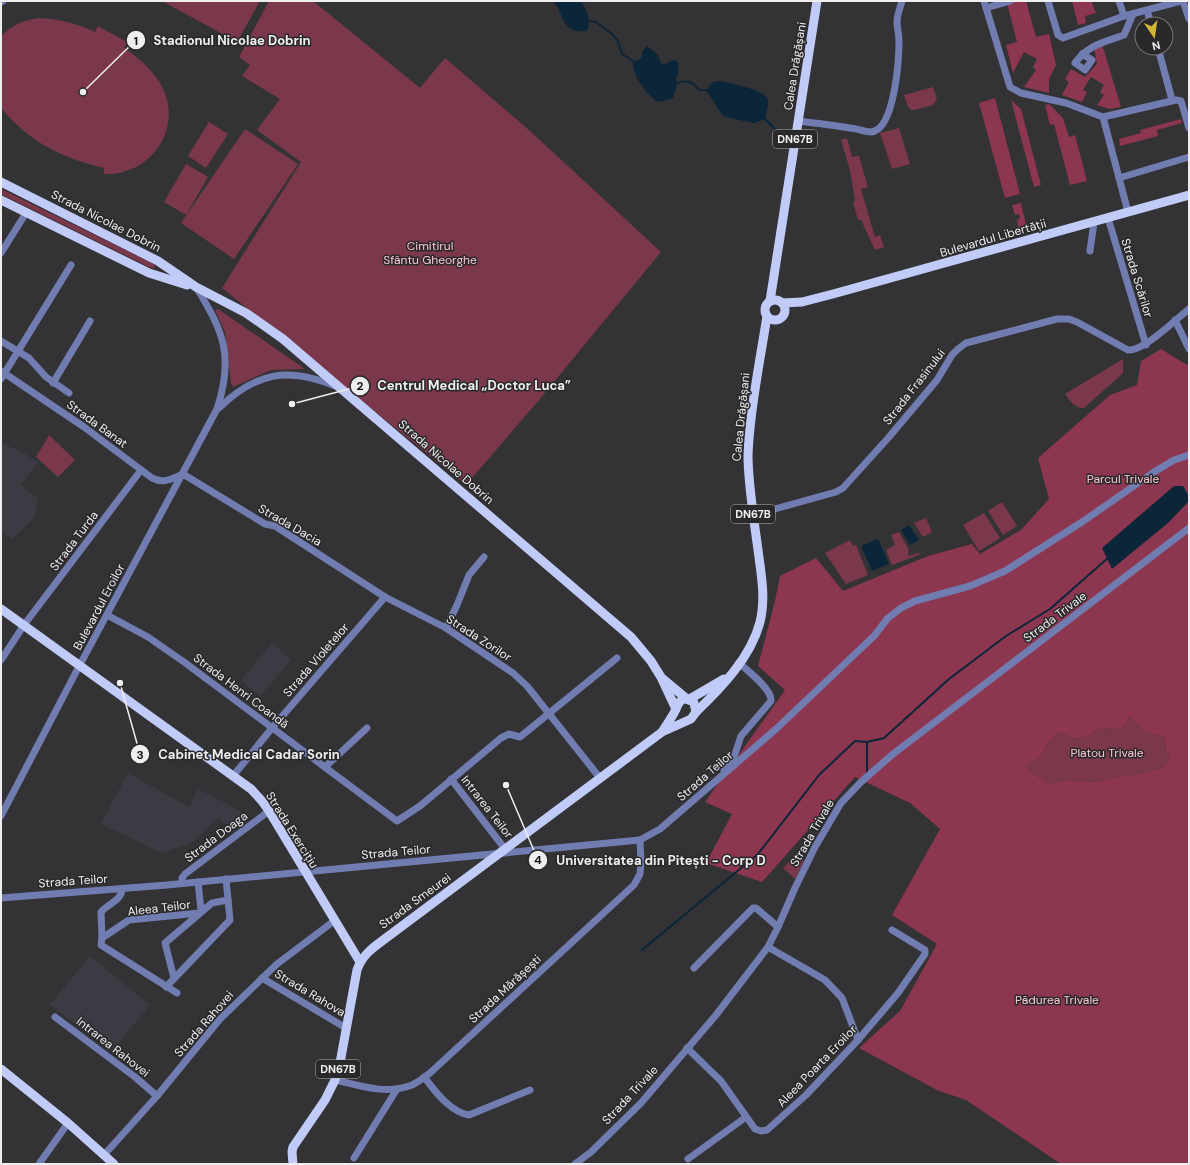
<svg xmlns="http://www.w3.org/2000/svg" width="1190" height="1165" viewBox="0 0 1190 1165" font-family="'DM Sans',sans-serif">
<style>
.built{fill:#3e3a43}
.green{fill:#7b384a}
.forest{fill:#8d364f;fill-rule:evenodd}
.water{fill:#0b2539}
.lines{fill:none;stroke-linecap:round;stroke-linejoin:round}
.stream{stroke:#0b2539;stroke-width:2}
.minor{stroke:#717cb1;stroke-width:7}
.major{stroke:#c1cbf7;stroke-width:9}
.labels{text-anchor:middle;stroke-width:3;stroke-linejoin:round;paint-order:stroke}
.shield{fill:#29282b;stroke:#b3b3b5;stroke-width:1}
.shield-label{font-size:11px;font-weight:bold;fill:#eeeef0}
.street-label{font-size:12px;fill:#eeeef0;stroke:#29282b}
.park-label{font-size:12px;fill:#fcc8d2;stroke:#29282b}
.leader{fill:none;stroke:#eeeef0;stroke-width:1.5}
.callout-dot{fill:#eeeef0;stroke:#29282b;stroke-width:1.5}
.mark-label{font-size:12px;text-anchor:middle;font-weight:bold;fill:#111}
.callout-label{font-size:13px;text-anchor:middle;font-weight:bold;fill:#eeeef0;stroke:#29282b;stroke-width:3;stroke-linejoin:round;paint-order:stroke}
</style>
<rect width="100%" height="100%" fill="#333235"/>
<g class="built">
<path d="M1,443L22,452L38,462L21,485L38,499L34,518L12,539L1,532Z"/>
<path d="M272,643L291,660L260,696L241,680Z"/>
<path d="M128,773L189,807L198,789L224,802L247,816L231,829L219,818L193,842L162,853L101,824Z"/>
<path d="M90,956L150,1005L112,1051L50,1005Z"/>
</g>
<g class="green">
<path d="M162,1H260L237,42Z"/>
<path d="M269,1H313L420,88L445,58L530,131L661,252L539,400L466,485L222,288L301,162L257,130L280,99L242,76L250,65L239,57Z"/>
<path d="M38,18C59,19 76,23 95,32L98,26L127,42L124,48C142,60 161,77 167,99C177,140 144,176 104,174V168C60,157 31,143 1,108V36C13,25 22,21 38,18Z"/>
<path d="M933,87L937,99L933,105L915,110H911L908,107L904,95Z"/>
<path d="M209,122L228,134L206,168L188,156Z"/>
<path d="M899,128L910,164L892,169L880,133Z"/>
<path d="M245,129L298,164L234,259L181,223Z"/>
<path d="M847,138L852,157L859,156L868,187L861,189L875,237L880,235L884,247L875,250L861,220H858L853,202L855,201L850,170L841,140Z"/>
<path d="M186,164L208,177L186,215L164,202Z"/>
<path d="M1,189L154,264L155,267L151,268L1,194Z"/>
<path d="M218,309L305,369L271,370L233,387L231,383L225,332L215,310Z"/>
<path d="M1123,359V373L1084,408C1075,409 1070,401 1065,394Z"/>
<path d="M49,435L75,460L58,477L36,457Z"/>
<path d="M1002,502L1017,526L1003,535L988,511Z"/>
<path d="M984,513L1000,538L979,551L963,525Z"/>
<path d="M926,518L932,532L923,537L914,523Z"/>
<path d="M899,532L909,550L908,552L909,556L918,553L921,554L892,565L886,550L895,545L891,535Z"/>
<path d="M850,540L853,546L856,545L868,575L846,584L825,553Z"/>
<path d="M1130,717L1145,732L1164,737L1166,750L1170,757L1165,766L1156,770L1130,776H1119L1096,782L1065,780L1051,784L1033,774L1025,766L1041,757L1047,744L1059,732L1076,739L1087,737L1094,731L1106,728L1122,730Z"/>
<path d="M795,856L804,861L795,879L783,868Z"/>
</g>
<g class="forest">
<path d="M1015,1H1026L1036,37L1049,34L1056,65L1049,79V93L1024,87L1036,70L1033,67L1037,59L1024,52L1013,73L1006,45L1017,42L1007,3Z"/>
<path d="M1072,1H1091L1096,13L1085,16L1086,23L1078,25Z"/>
<path d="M1102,44L1121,107L1110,109L1097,105L1104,95L1100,92L1104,85L1091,77L1083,90L1087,92L1082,102L1062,95L1069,82L1065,79L1071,69L1085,77L1097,64L1094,47Z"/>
<path d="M995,98L1020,194L1005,198L979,103Z"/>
<path d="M1011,100L1021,109L1041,185L1034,187Z"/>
<path d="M1049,104L1063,118L1069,137L1075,135L1087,181L1070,185L1054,124L1050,125L1045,105Z"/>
<path d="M1181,119L1182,123L1157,130L1158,136L1120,146L1119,139L1141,133L1140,130Z"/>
<path d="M1021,203L1027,229L1019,231L1017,220L1020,218L1019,214L1015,215L1012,205Z"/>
<path d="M1161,349L1187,365H1189V1164H1061L966,1100L937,1090L859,1048L900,1011L937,944L892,915L940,829L910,803L855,777L762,882L706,863L732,814L705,802L785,690L758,666L775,601L780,576L816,558L843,591L928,556L972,544L980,554L1021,530L1049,499L1038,458L1110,395L1137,385L1141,361ZM1130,717L1145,732L1164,737L1166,750L1170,757L1165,766L1156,770L1130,776H1119L1096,782L1065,780L1051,784L1033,774L1025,766L1041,757L1047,744L1059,732L1076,739L1087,737L1094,731L1106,728L1122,730Z"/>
</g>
<g class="water">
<path d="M553,1H581C587,10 593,22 586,31C560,33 566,16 553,1Z"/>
<path d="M647,46L658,55L660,61L662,64C668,64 670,60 675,60L678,63V74C675,78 676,79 677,84C677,88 674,93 673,98L658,102C646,94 632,75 633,61C639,62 643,58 642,52Z"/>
<path d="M718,81C727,82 766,90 768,100C769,106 766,113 765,119L754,123L729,118L723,116L706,90L713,82Z"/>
<path d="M1174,486H1183L1189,496V501L1168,523L1112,569L1102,548Z"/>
<path d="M909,525L919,540L910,545L901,530Z"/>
<path d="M878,539L889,564L872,571L861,546Z"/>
</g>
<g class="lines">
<g class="stream">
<path d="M590,21L596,22L612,34L618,41L622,54L633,61"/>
<path d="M677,83C687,80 692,81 699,90H706"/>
<path d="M765,119L779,133L781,141"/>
<path d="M867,742V773"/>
<path d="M642,950L758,854L819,775L855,741L867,742L884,738L949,679L1006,636L1050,609L1109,557"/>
</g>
<g class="minor">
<path d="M984,1L1010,87L1021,93L1066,103L1103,117"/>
<path d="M1048,1L1058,35L1063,38L1124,16L1177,2L1183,1L1189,19"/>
<path d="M1119,1L1124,16"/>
<path d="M1,2L3,1"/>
<path d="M986,8L1010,1"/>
<path d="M1147,10L1151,24"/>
<path d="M1158,48L1172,100"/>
<path d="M1082,54L1092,60L1085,70L1075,63C1088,45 1104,42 1124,35L1133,14"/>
<path d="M1103,117L1176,100L1181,101L1189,128"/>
<path d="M1103,117L1128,212"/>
<path d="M798,121C815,123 832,125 850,128C856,128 864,132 871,132C895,130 899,58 899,40C899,34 897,28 897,22C897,15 900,8 902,1"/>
<path d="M1119,178L1189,157"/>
<path d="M1108,218L1146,345"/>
<path d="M1090,251L1094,222"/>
<path d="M1,253L26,213"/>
<path d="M1175,320L1189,349"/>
<path d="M1,341L29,358L46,377L69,393"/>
<path d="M1,371L84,427L152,478C164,484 171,479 183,474L265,524L275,526L385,597L446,628L513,673L527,686L600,778"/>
<path d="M1,379L71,265"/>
<path d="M53,383L90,321"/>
<path d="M219,408C255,373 288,366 335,386"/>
<path d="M753,513L771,510L836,492L843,488L889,437L916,405L937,380L952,355L958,349L966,343L1057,319H1069L1077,322L1128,350C1143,352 1176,319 1189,309"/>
<path d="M107,615L148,637L184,662L397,821L420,806L501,738L509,734L520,737L617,658"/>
<path d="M446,628L457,605L469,575L484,557"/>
<path d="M1,660L24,625L141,470"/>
<path d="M325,767L367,728"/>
<path d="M724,770L734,757L741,736L771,701C772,689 748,671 739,663"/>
<path d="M233,776L272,728L385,597"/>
<path d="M451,779L505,849"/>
<path d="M1,816L75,674L217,409C234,357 224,332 196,287"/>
<path d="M182,883V878L185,874L269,811"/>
<path d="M1,898L167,885L640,840L660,829L776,729L874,636L888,618L901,608L915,601L970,586L1005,571L1082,522L1154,472L1174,460L1189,455"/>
<path d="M102,938L101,912C108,904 122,900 122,889"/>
<path d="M768,947L825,980L842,998L858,1040"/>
<path d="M694,968L753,908H756L778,927"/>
<path d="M174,978L165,943L212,903L228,900"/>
<path d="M262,978L346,1028"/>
<path d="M166,987L230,920L226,879"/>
<path d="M177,993L101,945L102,938L129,920L199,913L201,910L198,882"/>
<path d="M55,1017L135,1077L157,1096"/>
<path d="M687,1048L721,1081L755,1129L761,1131L767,1130L806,1095L858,1040L898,993L925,954V950L892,930"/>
<path d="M424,1077C435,1091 450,1112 469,1115L530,1090"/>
<path d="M335,1080C361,1086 386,1095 412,1085C418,1082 425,1077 430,1073L634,885L640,874L641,863L640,840"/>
<path d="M104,1155L157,1096L220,1019L277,964L334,921"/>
<path d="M354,1158L397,1089"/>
<path d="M688,1159L746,1117"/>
<path d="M39,1164L68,1123"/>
<path d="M575,1164L591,1152L641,1103L716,1015L768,947L778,927L795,888L815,847L841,803L861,782L893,754L1189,528"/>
</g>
<g class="major">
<path d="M1,182L158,261L196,287L246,313L283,339L631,637L651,661L661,677L676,709"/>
<path d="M1,200L149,273L187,285"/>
<circle cx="775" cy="310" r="10"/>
<path d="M770,301L817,1"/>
<path d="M782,303L802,302L833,294L1189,195"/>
<path d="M1,609L251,789L262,801L269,811L360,962"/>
<path d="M663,679L687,699"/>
<path d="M688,700L724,679"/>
<path d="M696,712C722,687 751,657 760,622C766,598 761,573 758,550C754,520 749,490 748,459C748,443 750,427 752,411C756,379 762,348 767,316"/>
<path d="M1,1069L68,1123L114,1164"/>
<path d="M293,1164L292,1152L293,1147L325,1100L335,1080L340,1063L357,970C362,956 371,949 382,941L662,732L691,719L696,712L694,703C681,692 678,705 674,713C670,720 666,726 662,732"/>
</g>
</g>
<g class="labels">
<g class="shield">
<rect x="773" y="130" width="44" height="18" rx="3"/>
<rect x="731" y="505" width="44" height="18" rx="3"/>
<rect x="316" y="1060" width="44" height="18" rx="3"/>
</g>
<g class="shield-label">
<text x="795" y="143">DN67B</text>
<text x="753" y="518">DN67B</text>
<text x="338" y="1073">DN67B</text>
</g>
<g class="street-label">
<text transform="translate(795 66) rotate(-81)" y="4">Calea Drăgășani</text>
<text transform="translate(106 221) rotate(27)" y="4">Strada Nicolae Dobrin</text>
<text transform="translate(993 238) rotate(-16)" y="4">Bulevardul Libertății</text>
<text transform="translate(1137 278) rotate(73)" y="4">Strada Scărilor</text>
<text transform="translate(914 387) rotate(-52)" y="4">Strada Frasinului</text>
<text transform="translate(741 417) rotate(-84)" y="4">Calea Drăgășani</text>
<text transform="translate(97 424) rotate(36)" y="4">Strada Banat</text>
<text transform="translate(446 462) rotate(41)" y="4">Strada Nicolae Dobrin</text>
<text transform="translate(290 525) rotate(30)" y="4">Strada Dacia</text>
<text transform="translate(74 541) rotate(-53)" y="4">Strada Turda</text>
<text transform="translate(99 607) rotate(-62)" y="4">Bulevardul Eroilor</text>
<text transform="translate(1055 617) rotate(-37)" y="4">Strada Trivale</text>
<text transform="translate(479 638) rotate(33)" y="4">Strada Zorilor</text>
<text transform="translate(316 660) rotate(-49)" y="4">Strada Violetelor</text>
<text transform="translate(241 691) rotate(37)" y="4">Strada Henri Coandă</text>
<text transform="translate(705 776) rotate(-41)" y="4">Strada Teilor</text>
<text transform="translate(487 807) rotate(52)" y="4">Intrarea Teilor</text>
<text transform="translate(292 830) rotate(58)" y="4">Strada Exercițiu</text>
<text transform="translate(812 833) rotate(-60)" y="4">Strada Trivale</text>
<text transform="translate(216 837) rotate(-37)" y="4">Strada Doaga</text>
<text transform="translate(396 852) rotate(-5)" y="4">Strada Teilor</text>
<text transform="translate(73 881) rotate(-4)" y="4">Strada Teilor</text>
<text transform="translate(415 901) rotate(-36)" y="4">Strada Smeurei</text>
<text transform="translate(159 908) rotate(-7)" y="4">Aleea Teilor</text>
<text transform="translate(505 989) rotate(-43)" y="4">Strada Mărășești</text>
<text transform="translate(310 993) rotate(31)" y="4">Strada Rahova</text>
<text transform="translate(204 1024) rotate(-49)" y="4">Strada Rahovei</text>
<text transform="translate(113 1047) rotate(38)" y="4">Intrarea Rahovei</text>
<text transform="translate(817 1066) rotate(-46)" y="4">Aleea Poarta Eroilor</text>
<text transform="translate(630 1095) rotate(-47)" y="4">Strada Trivale</text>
</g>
<g class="park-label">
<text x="430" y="250">Cimitirul<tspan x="430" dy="14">Sfântu Gheorghe</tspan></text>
<text x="1123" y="483">Parcul Trivale</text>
<text x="1107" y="757">Platou Trivale</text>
<text x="1057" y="1004">Pădurea Trivale</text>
</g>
</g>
<path class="leader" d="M83 92L136 40M292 404L360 386M120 683L140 754M506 785L538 860"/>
<g class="callout-dot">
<circle cx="83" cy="92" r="4"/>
<circle cx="292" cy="404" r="4"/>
<circle cx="120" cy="683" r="4"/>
<circle cx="506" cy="785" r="4"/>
<circle cx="136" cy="40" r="10"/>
<circle cx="360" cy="386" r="10"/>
<circle cx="140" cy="754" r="10"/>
<circle cx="538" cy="860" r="10"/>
</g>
<g class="mark-label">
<text x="136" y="45">1</text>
<text x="360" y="390">2</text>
<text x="140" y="759">3</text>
<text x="538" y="864">4</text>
</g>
<g class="callout-label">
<text x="232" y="45">Stadionul Nicolae Dobrin</text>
<text x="474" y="390">Centrul Medical „Doctor Luca”</text>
<text x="249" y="759">Cabinet Medical Cadar Sorin</text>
<text x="661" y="865">Universitatea din Pitești - Corp D</text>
</g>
<rect width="1190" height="1165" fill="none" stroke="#eeeef0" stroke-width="4"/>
<g transform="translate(1154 36) rotate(167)"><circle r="19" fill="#29282b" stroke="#78777a"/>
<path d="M0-3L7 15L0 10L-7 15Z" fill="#d4b635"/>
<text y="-6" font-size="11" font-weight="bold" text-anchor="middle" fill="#eeeef0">N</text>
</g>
</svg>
